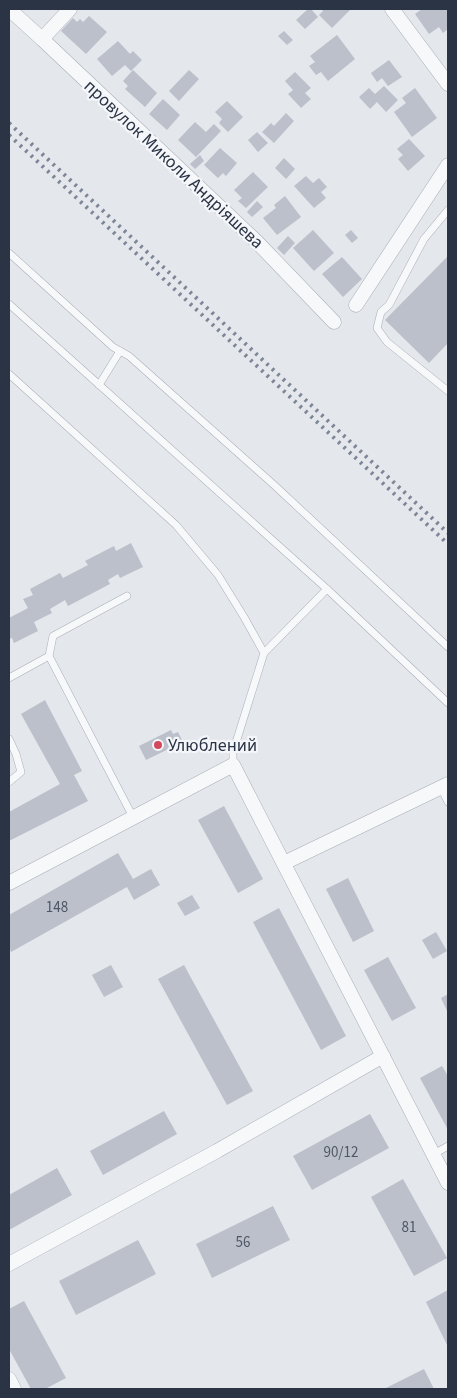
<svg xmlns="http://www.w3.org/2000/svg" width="457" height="1398" viewBox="0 0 457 1398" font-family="'Source Sans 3',sans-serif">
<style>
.building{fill:#bbc0ca}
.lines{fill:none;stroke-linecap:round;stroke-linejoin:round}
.lane-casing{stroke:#a9aeb7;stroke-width:8}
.street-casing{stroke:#a9aeb7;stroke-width:15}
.lane{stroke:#f7f8fa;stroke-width:7}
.street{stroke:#f7f8fa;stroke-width:14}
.rail{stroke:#7d8696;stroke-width:4;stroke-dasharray:2.5 5;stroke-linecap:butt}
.poi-dot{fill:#d1495b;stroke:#f4f6f9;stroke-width:2}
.labels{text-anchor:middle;stroke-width:4.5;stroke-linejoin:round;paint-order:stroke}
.number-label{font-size:15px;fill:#4f5766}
.street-label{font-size:18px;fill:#2b3445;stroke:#f4f6f9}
.poi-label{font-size:18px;fill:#2b3445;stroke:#f4f6f9;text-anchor:start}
</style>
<rect width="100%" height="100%" fill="#e4e7ec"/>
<g class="building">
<path d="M308,9H311L318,17L305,29L296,20Z"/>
<path d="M321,9H351L332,28L319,15L323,11Z"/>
<path d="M422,9H448V29L443,33L439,27L429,34L415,14Z"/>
<path d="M89,16L107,32L86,54L61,31L73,18L77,22L80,19L83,22Z"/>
<path d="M284,31L293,40L287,45L278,36Z"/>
<path d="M337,35L355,59L328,81L321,72L316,75L309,66L315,62L310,56Z"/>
<path d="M118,41L130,54L133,51L142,60L131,71L125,65L112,76L97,59Z"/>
<path d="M389,60L402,77L388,86L382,78L377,82L371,73Z"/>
<path d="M133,70L157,93L145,107L125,89L128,86L123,81Z"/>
<path d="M189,70L199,79L179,101L169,91Z"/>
<path d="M295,72L311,88L305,93L311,99L301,108L288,94L293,90L285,81Z"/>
<path d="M384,86L398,100L386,112L377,102L370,109L359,97L369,88L375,94Z"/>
<path d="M415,88L437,118L412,137L394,112L406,103L402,98Z"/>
<path d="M163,99L180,115L167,130L149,114Z"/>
<path d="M227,101L243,117L228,132L219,123L222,119L215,112Z"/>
<path d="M286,113L294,121L274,143L262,132L271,123L274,126Z"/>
<path d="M195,122L206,132L214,124L221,131L196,157L178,140Z"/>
<path d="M257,132L268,143L258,152L248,140Z"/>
<path d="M409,139L425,156L408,171L398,159L403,155L397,149Z"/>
<path d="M220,148L237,163L226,176L223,173L218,178L204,165Z"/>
<path d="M200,155L204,161L195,169L190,164Z"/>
<path d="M284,158L295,169L286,179L275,168Z"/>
<path d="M253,172L268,187L246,208L238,201L242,198L234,190Z"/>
<path d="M306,176L313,183L319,178L327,187L321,192L326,198L314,208L294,186Z"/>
<path d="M285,196L301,217L277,235L263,218L276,208L274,205Z"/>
<path d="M257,201L263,207L252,217L247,212Z"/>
<path d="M313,230L334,253L314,271L293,248Z"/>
<path d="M351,230L358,238L352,243L345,235Z"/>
<path d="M288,236L295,243L284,255L277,248Z"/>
<path d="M448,256V343L429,363L385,320Z"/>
<path d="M342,257L362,279L343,297L322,274Z"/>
<path d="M131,543L143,567L120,578L118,574L108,580L110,584L68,606L65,600L50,609L52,613L34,622L38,631L14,643L12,638L9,639V618L28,608L23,599L33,595L30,589L60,573L63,578L88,565L85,561L114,546L116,551Z"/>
<path d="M45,700L82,771L74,775L88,801L9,841V812L60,784L21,714Z"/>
<path d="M171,730L173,734L178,732L183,742L146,760L139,746Z"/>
<path d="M224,806L263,879L238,893L198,820Z"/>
<path d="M118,853L133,879L151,869L160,885L134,900L127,887L11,952L9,947V915Z"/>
<path d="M348,878L374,931L353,942L326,889Z"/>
<path d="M192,895L200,908L185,916L177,903Z"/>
<path d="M279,908L346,1036L321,1050L253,922Z"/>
<path d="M436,932L447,951L433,959L422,940Z"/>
<path d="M388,957L416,1008L392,1021L364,970Z"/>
<path d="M111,965L123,987L104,997L92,975Z"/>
<path d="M184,965L253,1091L227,1105L158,979Z"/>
<path d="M448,994V1013L441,998Z"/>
<path d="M442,1066L448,1076V1130L420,1078Z"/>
<path d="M164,1111L177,1134L103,1175L90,1151Z"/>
<path d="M370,1114L389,1148L312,1190L293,1156Z"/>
<path d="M57,1168L72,1195L9,1230V1195Z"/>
<path d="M403,1179L447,1258L414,1276L371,1197Z"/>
<path d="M273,1206L290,1240L212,1278L196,1244Z"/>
<path d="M138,1240L156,1274L76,1315L59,1281Z"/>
<path d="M448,1290V1347L426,1302Z"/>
<path d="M24,1301L66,1378L45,1389H31L9,1349V1309Z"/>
<path d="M424,1369L434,1389H384Z"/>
</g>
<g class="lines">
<defs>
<g id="lane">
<path d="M448,210L424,239L389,305L381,312L377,328L387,342L448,391"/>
<path d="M9,253L113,347L129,356L273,484L448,647"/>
<path d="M9,304L327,589L264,653"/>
<path d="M9,374L176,525L218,575L244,617L264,653L233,752V765"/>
<path d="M99,385L120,351"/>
<path d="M327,589L448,703"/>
<path d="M127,596L53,636L49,656L133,817"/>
<path d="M9,678L49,656"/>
<path d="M9,739L16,754L21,772L9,782"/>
<path d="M441,788L448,802"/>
<path d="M434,1154L448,1146"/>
</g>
<g id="street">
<path d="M9,9L42,39"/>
<path d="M70,9L42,39L257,242L334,322"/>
<path d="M392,9L448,84"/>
<path d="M356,305L448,165"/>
<path d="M284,863L448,784"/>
<path d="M9,883L233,765L448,1183"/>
<path d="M9,1264L217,1151L383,1056"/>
<path d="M9,1379L14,1389"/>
</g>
</defs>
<use href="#lane" class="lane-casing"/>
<use href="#street" class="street-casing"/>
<use href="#lane" class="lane"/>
<use href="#street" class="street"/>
<g class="rail">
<path d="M9,123L448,533"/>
<path d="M9,135L448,544"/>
</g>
</g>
<circle class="poi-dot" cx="158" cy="745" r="5"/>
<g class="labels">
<g class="number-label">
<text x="57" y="912">148</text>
<text x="341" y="1157">90/12</text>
<text x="409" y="1232">81</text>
<text x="243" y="1247">56</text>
</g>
<g class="street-label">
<text transform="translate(174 164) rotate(43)" y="6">провулок Миколи Андріяшева</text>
</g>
<g class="poi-label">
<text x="168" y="751">Улюблений</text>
</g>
</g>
<rect width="457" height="1398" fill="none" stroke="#2b3445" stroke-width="20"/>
</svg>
